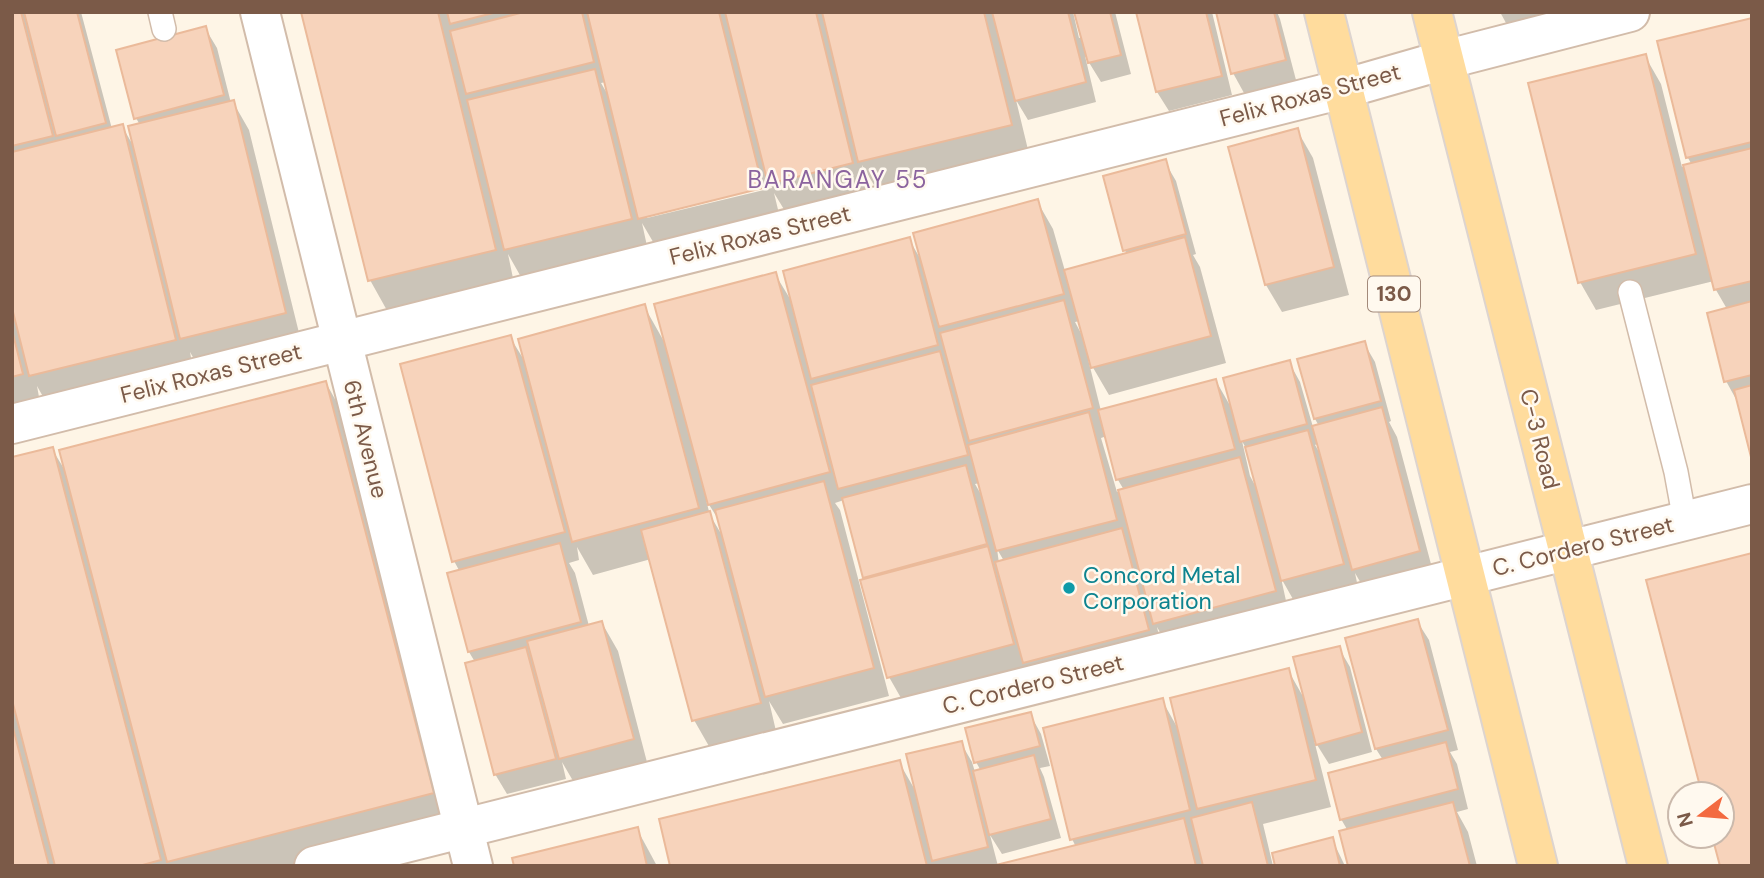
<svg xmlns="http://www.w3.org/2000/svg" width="1764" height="878" viewBox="0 0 1764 878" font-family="'DM Sans',sans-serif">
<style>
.shadow{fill:#0003;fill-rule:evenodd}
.building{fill:#f7d3bb;stroke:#ebba9a;stroke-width:2}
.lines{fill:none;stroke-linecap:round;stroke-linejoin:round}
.service-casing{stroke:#d2bcaa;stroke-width:26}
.minor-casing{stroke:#d2bcaa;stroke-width:42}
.primary-casing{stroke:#ddd4cf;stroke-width:42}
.service{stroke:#fff;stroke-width:23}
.minor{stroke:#fff;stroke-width:38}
.primary{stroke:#ffdc9d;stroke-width:38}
.culture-dot{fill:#0f9aa8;stroke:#fff9ef;stroke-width:2.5}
.labels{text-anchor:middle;stroke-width:5;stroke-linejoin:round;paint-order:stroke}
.shield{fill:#fff9ef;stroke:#a38a7a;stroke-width:2}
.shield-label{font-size:21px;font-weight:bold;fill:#7b5a48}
.street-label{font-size:23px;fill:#7b5a48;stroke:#fff9ef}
.culture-label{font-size:23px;fill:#0d838f;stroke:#fff9ef;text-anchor:start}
.neighbourhood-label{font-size:24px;letter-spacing:2px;fill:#8b639e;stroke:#fff9ef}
</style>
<rect width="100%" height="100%" fill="#fef5e6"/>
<g class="shadow">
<path d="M12,12H81L112,129L122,126L134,147L140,125L136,118L205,28L217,48L231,103L233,102L249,130L301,341L198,366L190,352L194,374L50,409L37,386L41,408L12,415Z"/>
<path d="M303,12H1073L1079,38L1083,37L1076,12H1115L1131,74L1101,82L1085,56L1096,102L1028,120L1016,100L1030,158L880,195L862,165L867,191L785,211L774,193L781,222L659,252L642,223L647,246L521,277L508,254L514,283L389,314L370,280ZM606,82L608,95L601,83ZM771,184L772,188L647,218V215Z"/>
<path d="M1135,12H1212L1232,95L1169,111L1157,92L1138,13Z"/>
<path d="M1217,12H1277L1280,19L1296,80L1244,93L1233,73Z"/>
<path d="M1500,12H1552L1506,23Z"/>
<path d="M1752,20V454L1737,401L1726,381L1727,309L1716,290L1714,281L1596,310L1580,282L1645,56L1661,84L1682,167L1692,165L1688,158L1659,42Z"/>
<path d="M1297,130L1313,158L1349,295L1282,312L1266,285Z"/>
<path d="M1165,162L1176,181L1196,254L1193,255L1200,267L1226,363L1109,395L1088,359L1101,411L1216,381L1232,409L1289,362L1300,382L1313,427L1319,426L1315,419L1364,343L1375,362L1391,421L1389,422L1397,437L1435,579L1369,597L1355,573L1359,592L1298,608L1281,578L1290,619L1171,651L1157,627L1164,658L905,705L889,677L866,580L844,500L835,503L840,510L889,696L783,724L769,701L776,731L710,748L694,720L651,559L593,575L577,547L579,560L569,563L575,573L589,626L602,623L618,651L648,766L576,786L562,762L566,779L507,794L495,774L475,662L469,652L460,572L454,561L510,337L524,360L644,306L666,345L775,274L792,302L909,239L921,260L1037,201L1053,229L1065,271L1127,255L1125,250ZM1080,321L1083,337L1075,322ZM1107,436L1118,480L1124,490L1117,492L1101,438ZM1242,441L1249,454L1257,489L1250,476ZM1319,443L1321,455L1315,445ZM980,483L982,496L975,484ZM706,500L720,522L723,537L710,515ZM997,549L1004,561L999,563Z"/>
<path d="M326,383L345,417L452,827L301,866H12V459L52,449L66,472Z"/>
<path d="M1417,621L1429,640L1458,750L1450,752L1457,764L1468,809L1457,812L1468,832L1477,866H1349L1348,831L1341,819L1383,760L1376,749L1347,639Z"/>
<path d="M1339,648L1350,667L1372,752L1329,764L1314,740L1331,807L1263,824L1273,866H999L1076,847L1072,839L1162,700L1177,727L1288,670L1305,700Z"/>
<path d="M1030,714L1041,734L1050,766L1040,768L1044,777L1061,838L1002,854L990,835L998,866H672L899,762L915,790L961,743L972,762L975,772L981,771L976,762Z"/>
<path d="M637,829L657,866H516Z"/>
<path d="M1332,839L1345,866H1277Z"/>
</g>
<g class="building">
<path d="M12,12H21L53,136L12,146Z"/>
<path d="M24,12H77L106,123L56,136Z"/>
<path d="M301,12H438L496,250L368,281Z"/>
<path d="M447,12H497L450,24Z"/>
<path d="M524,12H582L594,62L466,94L450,31Z"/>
<path d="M587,12H719L763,188L638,219Z"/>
<path d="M725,12H816L853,163L768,184Z"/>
<path d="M822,12H984L1012,125L858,162Z"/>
<path d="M992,12H1068L1086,82L1015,101Z"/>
<path d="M1074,12H1110L1121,55L1088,63Z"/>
<path d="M1136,12H1206L1222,76L1156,92Z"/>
<path d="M1216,12H1274L1286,60L1231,74Z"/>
<path d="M1752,18V142L1686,158L1657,41Z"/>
<path d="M206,26L224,95L134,119L116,50Z"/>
<path d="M1646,54L1696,254L1578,283L1528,83Z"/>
<path d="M595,69L632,219L504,250L467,100Z"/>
<path d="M234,100L286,313L180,339L128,126Z"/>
<path d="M123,124L176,340L29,376L12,308V152Z"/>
<path d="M1298,128L1334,267L1265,285L1228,147Z"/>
<path d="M1752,148V281L1714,290L1683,165Z"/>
<path d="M1166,159L1186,234L1123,251L1103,176Z"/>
<path d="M1038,199L1064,294L939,327L913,233Z"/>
<path d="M910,237L938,345L811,379L783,271Z"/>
<path d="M1185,237L1211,336L1091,368L1064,270Z"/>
<path d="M776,272L830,472L708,505L654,304Z"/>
<path d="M1064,300L1093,408L969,441L940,333Z"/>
<path d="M1752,301V375L1724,382L1707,313Z"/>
<path d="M645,304L699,508L572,542L518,339Z"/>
<path d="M12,330L23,374L12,377Z"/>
<path d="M511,335L565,532L452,562L400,364Z"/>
<path d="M1365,341L1381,401L1314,419L1297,359Z"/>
<path d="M940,351L968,455L838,489L811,385Z"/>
<path d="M1290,360L1307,424L1240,442L1223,378Z"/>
<path d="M1216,379L1235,449L1116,480L1098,410Z"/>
<path d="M326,381L434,793L167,862L59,450Z"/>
<path d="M1752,385V461L1734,390Z"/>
<path d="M1382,407L1420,551L1352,570L1312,426Z"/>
<path d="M1089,412L1117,520L996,551L968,445Z"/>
<path d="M1308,430L1344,564L1281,581L1245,447Z"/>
<path d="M53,447L161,860L139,866H55L12,700V457Z"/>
<path d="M1240,457L1276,591L1153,624L1118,490Z"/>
<path d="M966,465L987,544L863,578L842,498Z"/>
<path d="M824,481L874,668L765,697L715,510Z"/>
<path d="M710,511L761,703L692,721L641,530Z"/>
<path d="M1122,528L1149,630L1023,663L995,562Z"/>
<path d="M560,543L581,622L468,652L447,573Z"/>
<path d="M988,546L1014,644L887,678L860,580Z"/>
<path d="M1752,553V866H1720L1712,836H1722V794H1702L1646,580Z"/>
<path d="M1418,619L1448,730L1375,749L1345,638Z"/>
<path d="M602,621L634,739L559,759L527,641Z"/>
<path d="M1340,646L1362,732L1316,745L1293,657Z"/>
<path d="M526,647L556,759L494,775L465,663Z"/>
<path d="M1289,668L1316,780L1197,809L1170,698Z"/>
<path d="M1163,698L1190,810L1070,840L1043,728Z"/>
<path d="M1031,712L1040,746L974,763L965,728Z"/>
<path d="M12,724L49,866H12Z"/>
<path d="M962,741L988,847L932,861L906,754Z"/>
<path d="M1446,742L1458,789L1340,820L1328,773Z"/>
<path d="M1034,755L1051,819L989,835L973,771Z"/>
<path d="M900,760L927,866H670L659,819Z"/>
<path d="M1252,802L1268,866H1203L1191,818Z"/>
<path d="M1453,802L1470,866H1348L1339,831Z"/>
<path d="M1184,818L1196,866H992Z"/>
<path d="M638,827L647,866H514L512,858Z"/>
<path d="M1333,837L1340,866H1275L1272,853Z"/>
</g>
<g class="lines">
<defs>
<g id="service">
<path d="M160,12L164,29"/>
<path d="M1630,292L1676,472L1685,521"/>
</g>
<g id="minor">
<path d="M260,12L473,866"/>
<path d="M12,424L1343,89L1444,60L1630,12"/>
<path d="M314,866L1752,504"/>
</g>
<g id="primary">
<path d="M1324,12L1538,866"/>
<path d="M1432,12L1648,866"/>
</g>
</defs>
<use href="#service" class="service-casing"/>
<use href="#minor" class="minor-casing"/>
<use href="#primary" class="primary-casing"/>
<use href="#service" class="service"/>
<use href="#minor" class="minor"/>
<use href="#primary" class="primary"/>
</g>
<circle class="culture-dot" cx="1069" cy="588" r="7"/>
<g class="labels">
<rect class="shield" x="1368" y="276.5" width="52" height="35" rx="5"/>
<g class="shield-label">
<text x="1394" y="301">130</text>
</g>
<g class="street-label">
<text transform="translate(1310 95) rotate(-15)" y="8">Felix Roxas Street</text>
<text transform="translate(760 235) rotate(-14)" y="8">Felix Roxas Street</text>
<text transform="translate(211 373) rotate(-14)" y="8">Felix Roxas Street</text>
<text transform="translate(366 439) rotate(76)" y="8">6th Avenue</text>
<text transform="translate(1540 439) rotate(76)" y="8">C-3 Road</text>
<text transform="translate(1583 546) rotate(-14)" y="8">C. Cordero Street</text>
<text transform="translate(1033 684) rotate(-14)" y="8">C. Cordero Street</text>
</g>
<g class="culture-label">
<text x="1083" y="583">Concord Metal<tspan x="1083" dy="26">Corporation</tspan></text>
</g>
<g class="neighbourhood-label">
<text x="838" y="188">BARANGAY 55</text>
</g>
</g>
<rect width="1764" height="878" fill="none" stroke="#7b5a48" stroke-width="28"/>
<g transform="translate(1701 815) rotate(254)"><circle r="33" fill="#fff9ef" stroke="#cab9ac" stroke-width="2"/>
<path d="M0-5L12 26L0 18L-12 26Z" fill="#f36a40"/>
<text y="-10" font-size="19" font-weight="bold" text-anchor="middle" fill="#7b5a48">N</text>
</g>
</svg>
